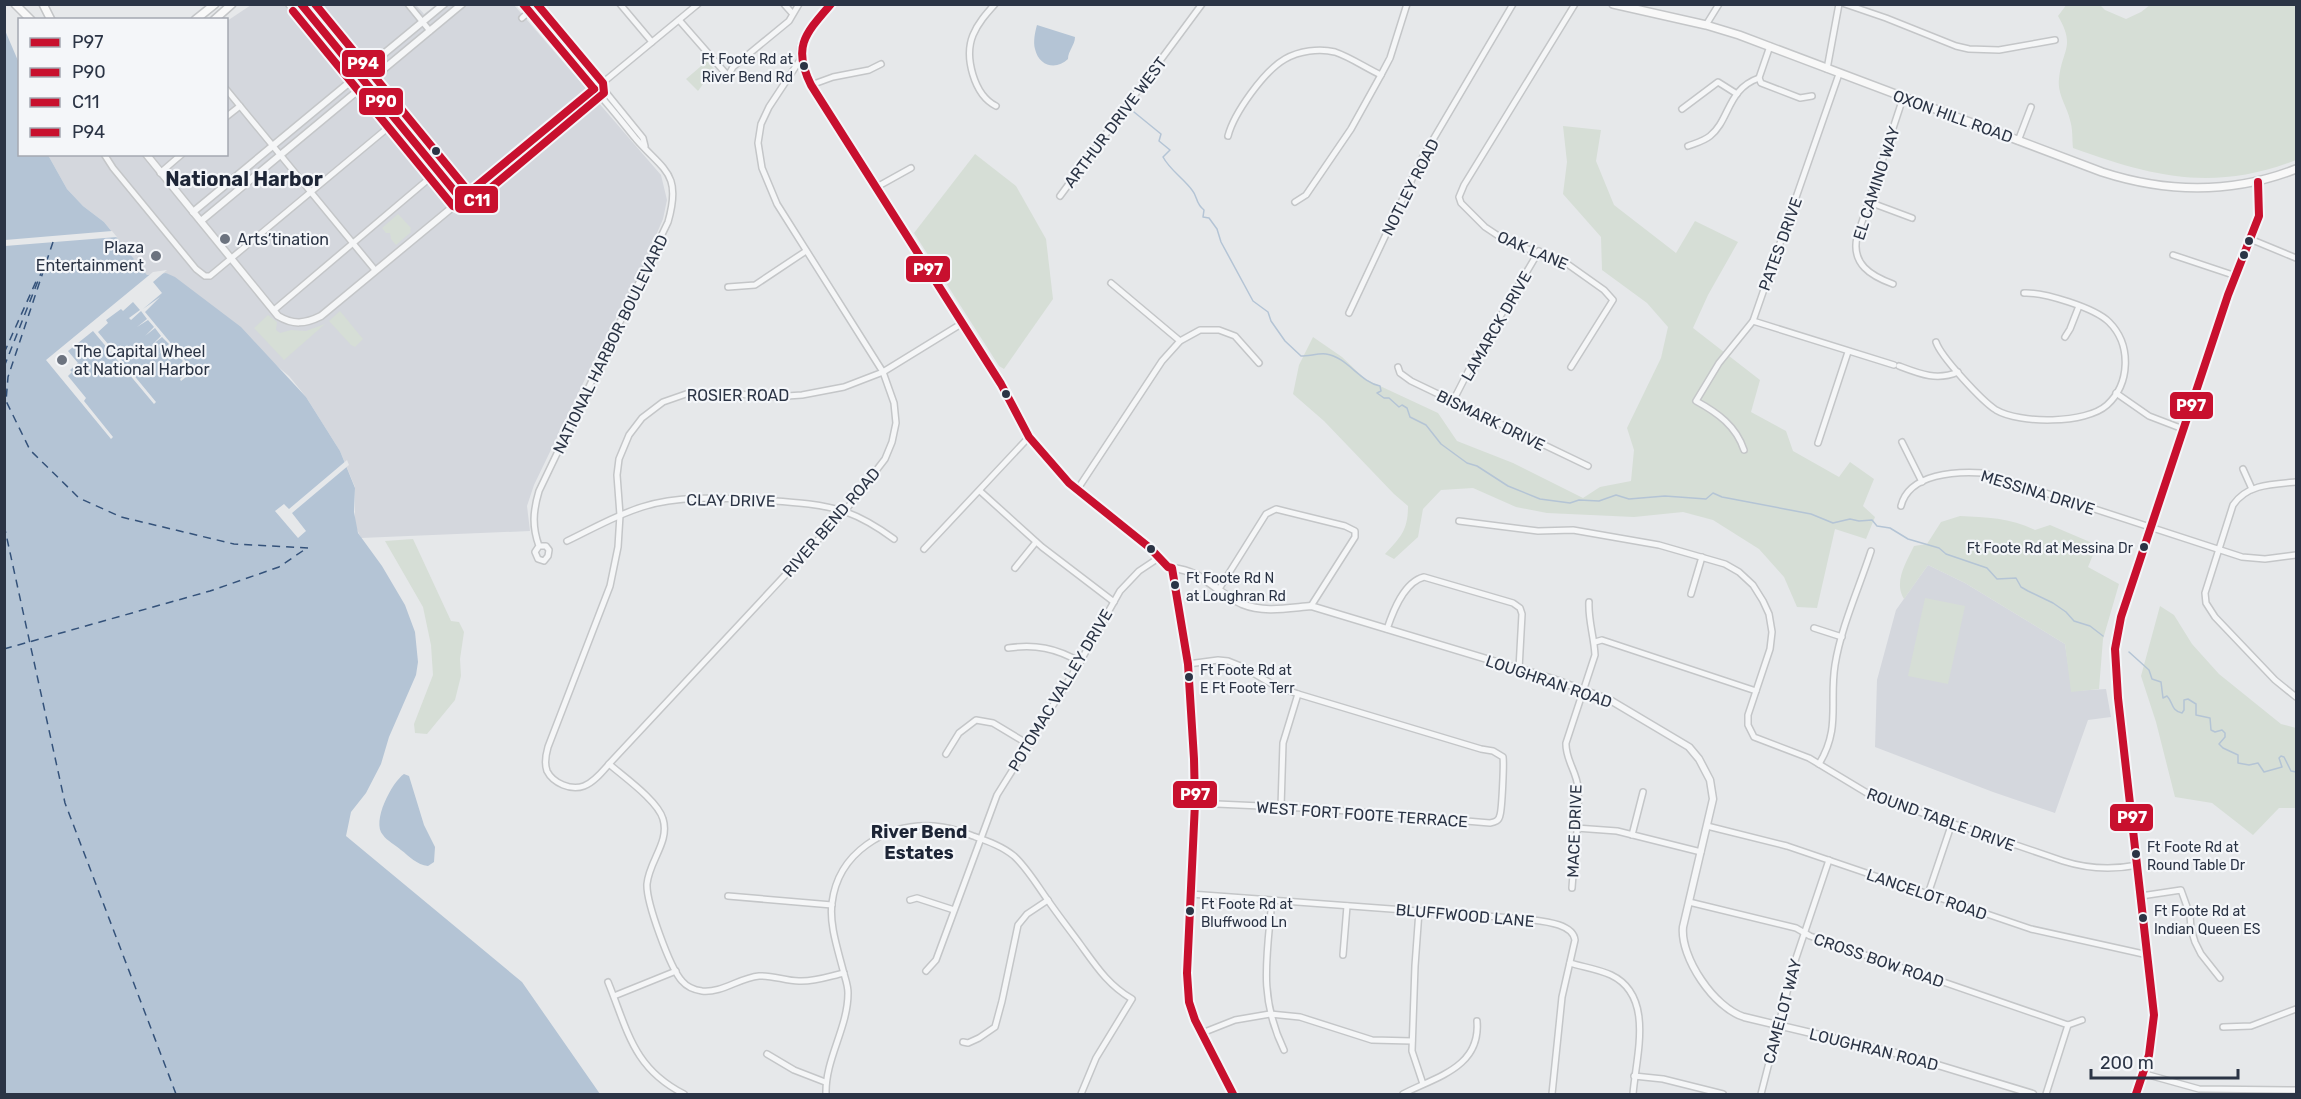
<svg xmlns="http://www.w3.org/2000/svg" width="2301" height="1099" viewBox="0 0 2301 1099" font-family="Rubik,sans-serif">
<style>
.built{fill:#d4d7dd}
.green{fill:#d6ded6}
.water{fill:#b4c4d5}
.pier{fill:#e6e8ea}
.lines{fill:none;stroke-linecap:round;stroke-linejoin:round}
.stream{stroke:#b4c4d5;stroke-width:1.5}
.ferry{stroke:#34527a;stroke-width:1.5;stroke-dasharray:8 6;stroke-linecap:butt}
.minor-casing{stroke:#c4c6c8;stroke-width:8}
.tertiary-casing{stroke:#c4c6c8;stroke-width:9}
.secondary-casing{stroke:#c4c6c8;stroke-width:10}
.minor{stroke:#f5f6f7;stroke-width:5}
.tertiary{stroke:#f5f6f7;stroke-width:6}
.secondary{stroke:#f8f8f8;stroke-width:7}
.bus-1-casing{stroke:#f4f6f9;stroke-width:12}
.bus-2-casing{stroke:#f4f6f9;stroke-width:12}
.bus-3-casing{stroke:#f4f6f9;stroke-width:12}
.bus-4-casing{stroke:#f4f6f9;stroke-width:12}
.bus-1{stroke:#c8102e;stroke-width:8}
.bus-2{stroke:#c8102e;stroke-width:8}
.bus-3{stroke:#c8102e;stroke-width:8}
.bus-4{stroke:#c8102e;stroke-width:8}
.bus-dot{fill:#2b3445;stroke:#f4f6f9;stroke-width:2}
.poi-dot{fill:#6c737f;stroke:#f4f6f9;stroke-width:2}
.labels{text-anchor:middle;stroke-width:4.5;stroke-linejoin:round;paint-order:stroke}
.bus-label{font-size:14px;fill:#2b3445;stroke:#f4f6f9;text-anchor:start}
.street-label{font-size:16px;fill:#2b3445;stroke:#f4f6f9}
.poi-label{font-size:16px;fill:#2b3445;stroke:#f4f6f9;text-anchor:start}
.neighbourhood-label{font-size:18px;font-weight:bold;fill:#1d2536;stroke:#f4f6f9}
.quarter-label{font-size:20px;font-weight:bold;fill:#1d2536;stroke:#f4f6f9}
.line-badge{stroke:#f4f6f9;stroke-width:2}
.badge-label{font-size:16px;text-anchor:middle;font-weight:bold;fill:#fff}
</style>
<rect width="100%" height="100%" fill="#e6e8ea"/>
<g class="built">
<path d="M251,5H416L424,14L436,5H514L661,175L667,200L663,219L641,270L600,348L534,485L527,506L530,531L361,538L355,525V487L340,451L306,397L289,376L166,273L147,275L104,222L83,206L67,189L48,155L226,154L227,21Z"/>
<path d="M1928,565L1965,583L2065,644L2072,691L2106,689L2111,717L2088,720L2055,813L1993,792L1875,747L1877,680L1896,610Z"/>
</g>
<g class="green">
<path d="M2067,4L2100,5L2105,10L2126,19L2141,12L2150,5H2296V160C2214,192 2153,177 2073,148C2072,139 2073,129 2070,120C2067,106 2057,94 2059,79C2062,49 2076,47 2058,16Z"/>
<path d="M707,61L714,69L698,91L686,79Z"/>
<path d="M1563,126L1601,130L1596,161L1614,205L1676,253L1695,221L1738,242L1708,295L1693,328L1760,380L1751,412L1786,431L1793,451L1839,477L1850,462L1874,479L1863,506L1875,517L1866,539L1835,529L1817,608L1797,607L1784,577L1759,549L1713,520L1683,512L1634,517L1547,513L1516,507L1473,488L1441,490L1423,509L1418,537L1394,559L1385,554C1401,537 1408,530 1408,506L1394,494L1324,421L1293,394L1299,365L1313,337L1342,357L1365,379L1438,413L1457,441L1513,463L1583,498L1600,487L1631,481L1634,450L1627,428L1661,358L1668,327L1647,303L1602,270L1601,237L1563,194L1567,162Z"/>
<path d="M975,154L1016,186L1046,239L1053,299L1004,369L999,366L914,233Z"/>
<path d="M398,214L411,228L410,230L411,232L396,245L391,239L390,233H386L382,228Z"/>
<path d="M340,311L363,339L355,347L351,345L329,321Z"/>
<path d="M268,315L277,322L276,330L280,333L291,330L306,331L325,324L284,360L254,328Z"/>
<path d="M1960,516C1985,517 2012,518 2035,530L2050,525L2097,545L2088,567L2119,584L2103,639L2099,689L2071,692L2065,644L1965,583L1928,565L1904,599C1893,582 1907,561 1914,546L1927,544L1941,522Z"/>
<path d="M413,539L451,621L459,622L464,632L460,659L461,676L455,700L427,734L415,733L414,724L433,675L431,645L423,607L385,541Z"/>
<path d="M1925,598L1965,606L1948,684L1908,676Z"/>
<path d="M2160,606L2174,615L2192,644L2219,674L2281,724L2296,728V808H2279L2253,835L2212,803L2175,797L2156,722L2141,676Z"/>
</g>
<g class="water">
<path d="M1037,25L1075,37C1075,45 1068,51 1068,59C1057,70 1039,67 1035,49C1033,42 1035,32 1037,25Z"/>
<path d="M4,28L19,63L20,154L48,155L67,189L83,206L104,222L147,275L166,273L175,277L241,327L306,397L340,451L355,488L354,512L358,533L382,566L405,605L415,632L418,662L416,675L389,737L381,764L366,793L351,812L346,836L522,982L600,1094H5Z"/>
<path d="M404,774L409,776L424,825L435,847L434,862L428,866C417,865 409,856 401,850C396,845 387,841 383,835C371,822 392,782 404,774Z"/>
</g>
<g class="pier">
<path d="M112,231L117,237L5,246V240Z"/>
<path d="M167,270L153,282L162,293L143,309L160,297L145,312L194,371L181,381L180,379L190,370L184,363L174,371L183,361L177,354L166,362L176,353L170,346L159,354L169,344L162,337L152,345L161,336L155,328L145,336L154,327L148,320L137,327L147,319L141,311L131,320L129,318L140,310L133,302L123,311L121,309L106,320L108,323L98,332L156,402L154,404L93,331L68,351L78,363L70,370L72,372L68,376L86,398L84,401L113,437L111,439L46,360L153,272Z"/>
<path d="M347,460L349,465L292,513L306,531L298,538L275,511L284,504L289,509Z"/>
</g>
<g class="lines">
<g class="stream">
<path d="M1134,112L1161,134L1159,141L1170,150L1163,157C1170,170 1183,178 1192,190C1198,197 1195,203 1204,210L1203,217L1209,218L1217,229L1221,242L1253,301L1268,312L1271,321L1285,341L1301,356C1309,356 1319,353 1326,354C1347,357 1360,382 1380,386L1381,391L1377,393L1384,398H1389L1399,407L1402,405L1407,408L1410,417L1426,425L1441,444L1467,463L1477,466L1508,486L1540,499L1570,503L1579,500L1599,501L1616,495L1629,499L1665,496L1706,499L1713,493L1722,497L1811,514L1833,523L1850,519L1859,521L1872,520L1877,526L1890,528L1908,539L1939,548L1946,554L1987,568L1997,579L2016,578L2021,587L2028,591L2053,603L2066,612L2074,621L2090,626L2103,636"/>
<path d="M2129,652L2149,670L2152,679L2161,682L2163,698L2167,696C2173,702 2171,711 2182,713L2184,710V700L2188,699L2196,704V715L2210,718L2211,730L2215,732L2222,730L2225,733V737L2219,744L2223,748L2238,755V763L2249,765L2258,763L2264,772L2282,767L2279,758L2281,756L2284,757L2291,771L2296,772"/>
</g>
<g class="ferry">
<path d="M53,242L8,377L6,401L30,450L79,498L121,517L234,544L308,548"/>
<path d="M4,353L38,277"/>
<path d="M4,367L45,263"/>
<path d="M4,525L65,803L176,1094"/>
<path d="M4,649L210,591L279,567L307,548"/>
</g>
<defs>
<g id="minor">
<path d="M408,4L430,31"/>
<path d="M620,4L652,42"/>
<path d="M784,4L792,13"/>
<path d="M995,4C986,14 978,23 973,35C964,57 974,95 996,106"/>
<path d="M1845,4L1886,18L1956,46L1969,49L1999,50L2055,40"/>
<path d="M522,18L532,9"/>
<path d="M679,20L728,76L733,67L789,21L799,4"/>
<path d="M1706,25L1719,4"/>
<path d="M1770,46L1759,78L1761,83L1800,98L1812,96"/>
<path d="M800,60L769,107L761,124L758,143L762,168L777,204L883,372L894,403L896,423L892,442L885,459L845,511L609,764C602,772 594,782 584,786C571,791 553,783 547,771C544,763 546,754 548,747L610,586L618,547L620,515L617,475L619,459L629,435L642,418L663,402L686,394L726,393L772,397L802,395L844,387L883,372L961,324"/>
<path d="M1827,69L1839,4"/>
<path d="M811,85L833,77L869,70L881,64"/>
<path d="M226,89L375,270"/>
<path d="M1682,109L1718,82L1737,94"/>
<path d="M226,117L240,106"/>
<path d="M1228,136C1234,113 1264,71 1285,59C1299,51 1319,48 1335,52C1350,57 1366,68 1381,75"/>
<path d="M2018,141L2031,107"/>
<path d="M645,146L643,138L600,85L698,4"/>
<path d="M1688,146C1696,143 1704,141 1710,136C1730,120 1727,89 1759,78"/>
<path d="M104,154L113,168L196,269L205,276H210L396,121"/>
<path d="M160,173L182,154"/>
<path d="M875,188L911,168"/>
<path d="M1060,196L1202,4"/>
<path d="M1295,202L1306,195L1351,129L1381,75L1390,58L1407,4"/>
<path d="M1869,202L1912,218"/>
<path d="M2250,239L2296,258"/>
<path d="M2173,255L2236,276"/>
<path d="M1111,283L1180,341"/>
<path d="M1893,284C1871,276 1851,264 1857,237L1903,98"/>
<path d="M728,287L755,285L806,251"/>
<path d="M274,310L431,177"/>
<path d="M1349,313L1421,160L1513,4"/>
<path d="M1753,321L1894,365"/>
<path d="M2065,337L2070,329L2079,306"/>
<path d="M1936,342C1941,357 1982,401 1996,410C2020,424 2086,424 2107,405C2130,384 2132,345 2109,322C2095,308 2044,292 2024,293"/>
<path d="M1899,366C1920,374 1937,381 1958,372"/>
<path d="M1398,367L1400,373L1411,381L1588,466"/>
<path d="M1571,367L1613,300L1604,290L1566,263L1506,241L1485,227L1461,203L1459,197L1464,185L1575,4"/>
<path d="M2116,393L2149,416L2183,429"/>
<path d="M1453,401L1472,364L1539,251"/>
<path d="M1902,442L1922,482"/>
<path d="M1818,443L1848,352"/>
<path d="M1744,450C1736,426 1718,413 1696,401L1719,363L1753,321L1839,74"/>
<path d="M2243,469L2252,489"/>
<path d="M2296,482C2273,484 2247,484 2233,505L2205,593L2206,603L2215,617L2275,680L2296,697"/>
<path d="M1077,490L1162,361L1180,341L1200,330H1219L1235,336L1259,363"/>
<path d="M980,491L1042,547L1114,602"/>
<path d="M1901,506C1909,473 1957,471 1984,473L2242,557L2265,559L2296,555"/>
<path d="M1459,521L1538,531L1573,530L1659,545L1725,564L1739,572L1753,585L1763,601L1769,614L1772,632L1770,649L1748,715V725L1754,737L1809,758L1872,796L2063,861C2088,869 2112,870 2138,865"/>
<path d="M567,541C592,529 616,515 642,507C681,495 720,498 760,500C788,502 819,503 846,512C863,518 879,528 894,539"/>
<path d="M539,546H546L549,550L548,556L544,561L538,559L535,552L539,546C532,527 533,511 539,491L668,222C682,173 664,171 636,139C622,122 609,105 594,89"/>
<path d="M924,549L1029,437"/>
<path d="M1015,568L1036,542"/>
<path d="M1219,589L1266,514L1276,509L1345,526L1355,531V537L1311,606"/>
<path d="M1691,594L1702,557"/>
<path d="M1814,628L1842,637"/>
<path d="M1387,629C1393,611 1404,582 1424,577L1513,603L1520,608L1522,614L1519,669"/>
<path d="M1595,642L1602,640L1756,691"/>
<path d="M1008,648C1035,644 1056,648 1080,662"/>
<path d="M1188,664L1218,660L1228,661L1243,667L1272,684L1298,694L1481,749L1493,751L1503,757C1504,763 1502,809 1500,815C1499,821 1495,822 1490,823L1323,809L1195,803"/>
<path d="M946,754L959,733L976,720L993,723L1028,744"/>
<path d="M609,764C624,777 658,801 663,819C670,842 649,861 647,884C646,902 670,968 682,981C687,987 695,990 702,991C722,993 739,978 759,976C773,975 785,981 799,981C814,982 830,976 844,973"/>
<path d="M1819,764C1841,728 1829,703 1835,665C1841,627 1859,588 1871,551"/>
<path d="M1281,807L1283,743L1298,694"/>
<path d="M1707,826L1787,846L2031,929L2148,955"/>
<path d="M1576,828L1617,831L1701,852"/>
<path d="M1632,835L1643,792"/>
<path d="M1572,888C1574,856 1580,821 1578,788C1577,772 1565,759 1566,743L1595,655C1594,636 1588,620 1589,602"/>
<path d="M1190,894L1527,919C1541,921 1573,923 1575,940L1562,997L1552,1094"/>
<path d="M1928,894L1952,823"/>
<path d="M728,896L832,905"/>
<path d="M2141,896L2181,890L2190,915L2191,929L2195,942L2201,954L2220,978"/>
<path d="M910,900L917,898L954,910"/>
<path d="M1272,900C1267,957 1258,996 1284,1050"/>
<path d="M1689,902L1796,928L1810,936L2068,1025"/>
<path d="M1419,911L1415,966L1412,1051L1423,1084"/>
<path d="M1343,955L1347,906"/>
<path d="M1570,963C1583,967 1598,969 1611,975C1655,996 1636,1056 1633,1094"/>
<path d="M926,971L936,960L997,795L1080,662L1120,591L1139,571L1160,557"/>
<path d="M608,982C628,1031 633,1068 684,1094"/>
<path d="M614,996L676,971"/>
<path d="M2068,1025L2082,1020"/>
<path d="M2223,1027L2251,1026L2296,1009"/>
<path d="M1202,1033L1235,1020L1270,1014L1300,1017L1372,1040L1412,1041"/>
<path d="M963,1042L968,1043L979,1038L995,1027L1002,1001L1018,925L1027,914L1048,900"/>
<path d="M767,1054L794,1070L825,1082"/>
<path d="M2145,1074L2199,1089L2296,1090"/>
<path d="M1634,1076L1663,1079L1723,1094"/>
<path d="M826,1094C825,1059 848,1028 848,993C848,985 845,978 843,970C838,950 829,924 832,903C838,853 885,823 934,826C947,827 961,831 973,836C987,841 1002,846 1014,856C1027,868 1037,885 1047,899C1058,915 1069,929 1080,944C1096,966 1108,985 1132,999L1096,1058L1081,1094"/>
<path d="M1403,1094C1435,1077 1481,1068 1477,1021"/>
<path d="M1761,1094L1795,961L1829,860"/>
<path d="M2046,1094L2068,1025"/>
</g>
<g id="tertiary">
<path d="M289,4L453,205"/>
<path d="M301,4L461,199"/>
<path d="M523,4L594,89"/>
<path d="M831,4C806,34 788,46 811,85L1001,384L1029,437L1069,483L1150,548L1168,567L1172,568L1188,664L1194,759L1195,803L1187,973L1189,1002L1195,1020L1233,1094"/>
<path d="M146,154L278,316C293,325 305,324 321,316L600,85L533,4"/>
<path d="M193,212L444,4"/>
<path d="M201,221L462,4"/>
<path d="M1172,568C1204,571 1215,592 1242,604C1264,613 1288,608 1311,606L1553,679L1610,700L1689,747L1699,759L1710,780L1713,799L1683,927C1680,957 1714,1008 1744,1017L1908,1056L2033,1094"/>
<path d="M2136,1094C2147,1068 2153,1043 2154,1015L2118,698L2115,649L2121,617L2228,295L2259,216L2260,207L2258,182"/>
</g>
<g id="secondary">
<path d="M15,4L31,20"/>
<path d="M43,4L51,20"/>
<path d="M1613,4L1706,25L1739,35L2102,172C2167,193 2232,194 2296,169"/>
<path d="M195,20L215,4"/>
<path d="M214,20L232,4"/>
</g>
</defs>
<use href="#minor" class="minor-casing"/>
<use href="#tertiary" class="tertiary-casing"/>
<use href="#secondary" class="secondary-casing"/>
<use href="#minor" class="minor"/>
<use href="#tertiary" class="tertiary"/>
<use href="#secondary" class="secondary"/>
<defs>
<g id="bus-1">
<path d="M831,4C805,34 792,47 811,85L1001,384L1029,437L1069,483L1150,548L1168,567L1172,568L1188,664L1194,759L1195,803L1187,973L1189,1002L1195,1020L1233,1094"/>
<path d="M2136,1094L2149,1055L2154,1015L2118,698L2115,649L2121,617L2228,295L2259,216L2258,182"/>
</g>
<g id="bus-2">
<path d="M301,4L461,199"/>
<path d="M523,4L594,89"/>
<path d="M461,199L594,89"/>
</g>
<path id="bus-3" d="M293,11L453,206L461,209L468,207L604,93L603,83L537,4"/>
<path id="bus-4" d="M315,4L469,192"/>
</defs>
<use href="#bus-1" class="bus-1-casing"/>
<use href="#bus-2" class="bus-2-casing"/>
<use href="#bus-3" class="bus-3-casing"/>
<use href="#bus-4" class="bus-4-casing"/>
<use href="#bus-1" class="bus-1"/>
<use href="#bus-2" class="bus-2"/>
<use href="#bus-3" class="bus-3"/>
<use href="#bus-4" class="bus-4"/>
</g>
<g class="bus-dot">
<circle cx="804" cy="66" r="5"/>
<circle cx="436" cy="151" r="5"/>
<circle cx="2249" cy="241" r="5"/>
<circle cx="2244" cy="255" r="5"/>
<circle cx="1006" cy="394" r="5"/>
<circle cx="2144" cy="547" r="5"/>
<circle cx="1151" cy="549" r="5"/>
<circle cx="1175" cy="585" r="5"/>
<circle cx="1189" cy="677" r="5"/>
<circle cx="2136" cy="854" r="5"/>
<circle cx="1190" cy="911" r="5"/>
<circle cx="2143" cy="918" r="5"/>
</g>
<g class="poi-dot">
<circle cx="225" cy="239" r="6"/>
<circle cx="156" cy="256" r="6"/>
<circle cx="62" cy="360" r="6"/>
</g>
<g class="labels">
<g class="bus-label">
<text x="793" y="64" text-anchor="end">Ft Foote Rd at<tspan x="793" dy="18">River Bend Rd</tspan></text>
<text x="2133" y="553" text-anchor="end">Ft Foote Rd at Messina Dr</text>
<text x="1186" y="583">Ft Foote Rd N<tspan x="1186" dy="18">at Loughran Rd</tspan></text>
<text x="1200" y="675">Ft Foote Rd at<tspan x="1200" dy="18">E Ft Foote Terr</tspan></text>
<text x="2147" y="852">Ft Foote Rd at<tspan x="2147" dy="18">Round Table Dr</tspan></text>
<text x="1201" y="909">Ft Foote Rd at<tspan x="1201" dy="18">Bluffwood Ln</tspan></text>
<text x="2154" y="916">Ft Foote Rd at<tspan x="2154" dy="18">Indian Queen ES</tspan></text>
</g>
<g class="street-label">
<text transform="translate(1953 116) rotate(20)" y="6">OXON HILL ROAD</text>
<text transform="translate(1115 122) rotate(-53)" y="6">ARTHUR DRIVE WEST</text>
<text transform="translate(1876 183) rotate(-72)" y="6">EL CAMINO WAY</text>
<text transform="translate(1410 187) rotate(-63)" y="6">NOTLEY ROAD</text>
<text transform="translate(1780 244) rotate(-70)" y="6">PATES DRIVE</text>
<text transform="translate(1533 250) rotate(23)" y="6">OAK LANE</text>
<text transform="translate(1496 326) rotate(-60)" y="6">LAMARCK DRIVE</text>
<text transform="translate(610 344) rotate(-64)" y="6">NATIONAL HARBOR BOULEVARD</text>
<text x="738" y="401">ROSIER ROAD</text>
<text transform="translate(1491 420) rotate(26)" y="6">BISMARK DRIVE</text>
<text transform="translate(2038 492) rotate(17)" y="6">MESSINA DRIVE</text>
<text transform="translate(731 500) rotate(1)" y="6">CLAY DRIVE</text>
<text transform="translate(831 522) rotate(-49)" y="6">RIVER BEND ROAD</text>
<text transform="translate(1549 681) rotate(19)" y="6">LOUGHRAN ROAD</text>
<text transform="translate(1060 690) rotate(-59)" y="6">POTOMAC VALLEY DRIVE</text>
<text transform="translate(1362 814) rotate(4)" y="6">WEST FORT FOOTE TERRACE</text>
<text transform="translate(1941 819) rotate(20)" y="6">ROUND TABLE DRIVE</text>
<text transform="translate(1574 831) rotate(-88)" y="6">MACE DRIVE</text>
<text transform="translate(1927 894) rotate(19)" y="6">LANCELOT ROAD</text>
<text transform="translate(1465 915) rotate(5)" y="6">BLUFFWOOD LANE</text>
<text transform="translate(1879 960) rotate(19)" y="6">CROSS BOW ROAD</text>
<text transform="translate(1782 1011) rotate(-75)" y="6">CAMELOT WAY</text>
<text transform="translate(1874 1049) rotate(14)" y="6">LOUGHRAN ROAD</text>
</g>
<g class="poi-label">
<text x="237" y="245">Arts’tination</text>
<text x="144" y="253" text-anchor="end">Plaza<tspan x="144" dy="18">Entertainment</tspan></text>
<text x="74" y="357">The Capital Wheel<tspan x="74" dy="18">at National Harbor</tspan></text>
</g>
<g class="neighbourhood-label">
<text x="919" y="838">River Bend<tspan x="919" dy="21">Estates</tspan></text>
</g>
<g class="quarter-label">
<text x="244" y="186">National Harbor</text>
</g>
</g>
<g class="line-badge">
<rect x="341" y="49" width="45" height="29" rx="6" fill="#c8102e"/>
<rect x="358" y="87" width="46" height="29" rx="6" fill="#c8102e"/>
<rect x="454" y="185" width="45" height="29" rx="6" fill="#c8102e"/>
<rect x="905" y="255" width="46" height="28" rx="6" fill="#c8102e"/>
<rect x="2169" y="391" width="45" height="29" rx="6" fill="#c8102e"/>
<rect x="1172" y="780" width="46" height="29" rx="6" fill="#c8102e"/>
<rect x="2109" y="803" width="45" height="29" rx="6" fill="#c8102e"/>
</g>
<g class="badge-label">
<text x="363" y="69">P94</text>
<text x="381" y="107">P90</text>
<text x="477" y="206">C11</text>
<text x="928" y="275">P97</text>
<text x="2191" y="411">P97</text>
<text x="1195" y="800">P97</text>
<text x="2132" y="823">P97</text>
</g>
<rect width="2301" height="1099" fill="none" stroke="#2b3445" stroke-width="12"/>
<rect x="18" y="18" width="210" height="138" fill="#f4f6f9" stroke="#a4a8b1" stroke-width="1.5"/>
<rect x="30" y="38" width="30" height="9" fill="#c8102e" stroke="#a4a8b1" stroke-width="1.5"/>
<text x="72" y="48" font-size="18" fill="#2b3445">P97</text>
<rect x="30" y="68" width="30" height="9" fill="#c8102e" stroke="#a4a8b1" stroke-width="1.5"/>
<text x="72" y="78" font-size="18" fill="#2b3445">P90</text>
<rect x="30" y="98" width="30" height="9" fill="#c8102e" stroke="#a4a8b1" stroke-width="1.5"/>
<text x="72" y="108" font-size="18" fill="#2b3445">C11</text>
<rect x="30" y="128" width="30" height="9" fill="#c8102e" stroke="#a4a8b1" stroke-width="1.5"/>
<text x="72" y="138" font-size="18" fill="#2b3445">P94</text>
<path d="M2091 1069v9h147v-9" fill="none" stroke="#2b3445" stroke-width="3"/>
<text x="2100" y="1069" font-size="18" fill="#2b3445" stroke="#f4f6f9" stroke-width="4.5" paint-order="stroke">200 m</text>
</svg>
